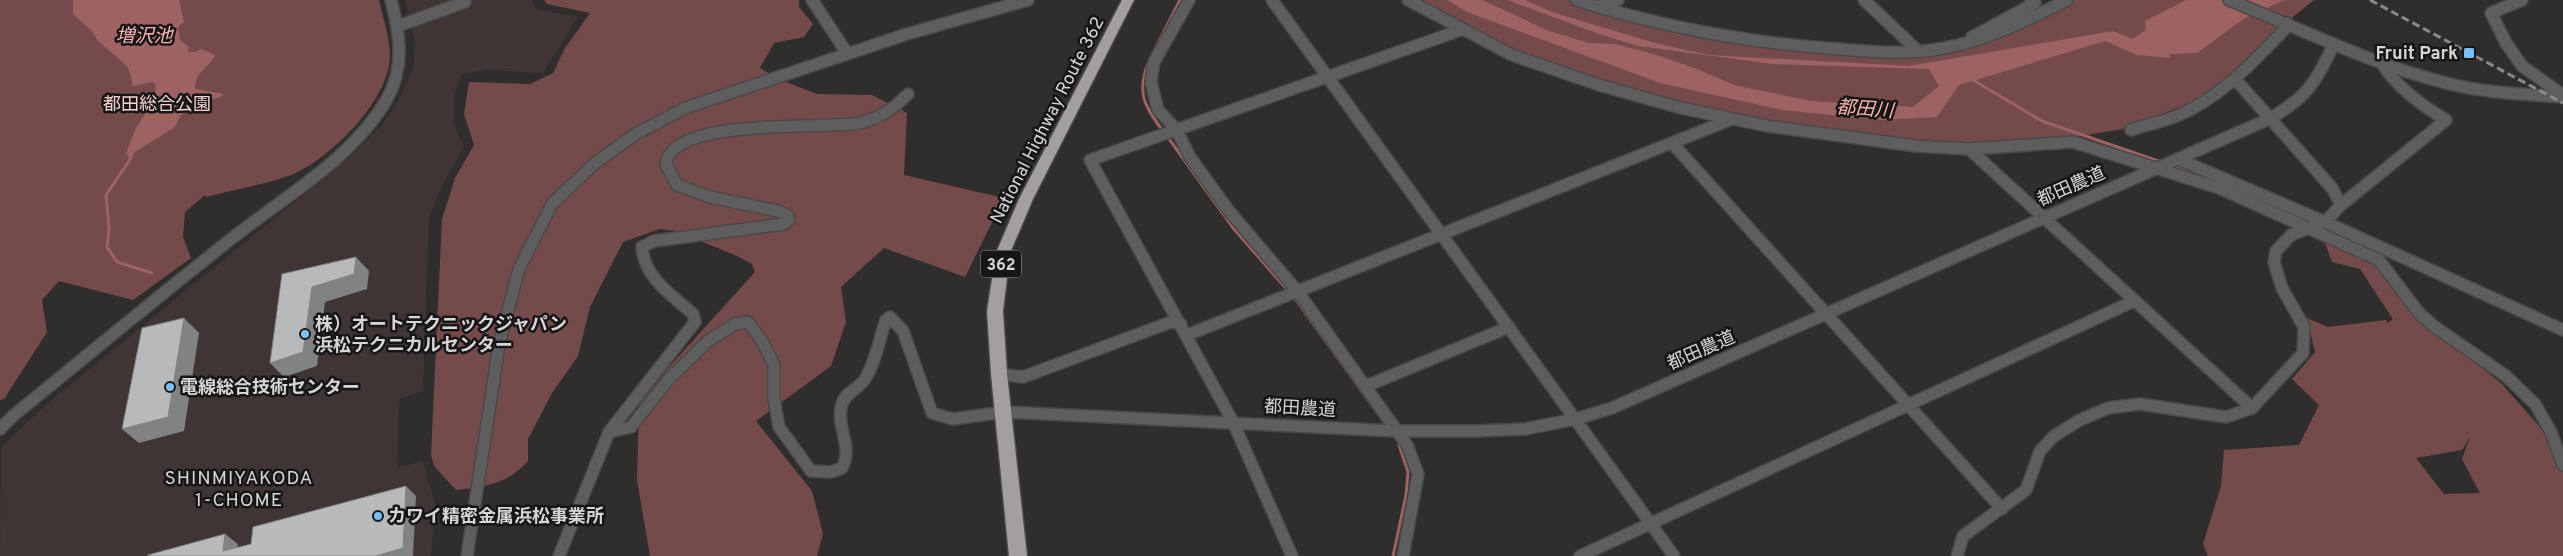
<svg xmlns="http://www.w3.org/2000/svg" width="2563" height="556" viewBox="0 0 2563 556" font-family="Overpass,'Noto Sans JP',sans-serif">
<style>
.built{fill:#3f3535}
.green{fill:#744b4a;fill-rule:evenodd}
.water{fill:#9c6362}
.lines{fill:none;stroke-linecap:round;stroke-linejoin:round}
.stream{stroke:#9c6362;stroke-width:3}
.minor-casing{stroke:#4b4848;stroke-width:14}
.highway-casing{stroke:#4b4848;stroke-width:3}
.minor{stroke:#5f5e5e;stroke-width:11}
.highway{fill:#a29f9e;fill-rule:evenodd}
.rail{stroke:#8b8888;stroke-width:3;stroke-dasharray:8 4;stroke-linecap:butt}
.shaded-wall{fill:#808283}
.building{fill:#b7b9bb;stroke:#808283}
.poi-dot{fill:#79bff8;stroke:#171616;stroke-width:2}
.labels{text-anchor:middle;stroke-width:5;stroke-linejoin:round;paint-order:stroke}
.shield{fill:#171616;stroke:#9d9c9c;stroke-width:1}
.shield-label{font-size:16px;font-weight:bold;fill:#d7d5d5}
.poi-label{font-size:18px;font-weight:bold;fill:#d7d5d5;stroke:#171616;text-anchor:start}
.park-label{font-size:18px;fill:#f7d2d1;stroke:#171616}
.street-label{font-size:18px;fill:#d7d5d5;stroke:#171616}
.water-label{font-size:19px;font-style:italic;fill:#fcb4b2;stroke:#171616}
.neighbourhood-label{font-size:19px;letter-spacing:1px;fill:#d7d5d5;stroke:#171616}
</style>
<rect width="100%" height="100%" fill="#302d2d"/>
<path class="built" d="M405,0H531L537,9L578,17L543,73L487,70L462,74L454,95V124L464,147L442,186L429,217L423,391L399,399L397,468L423,461L436,508L431,556H0L1,447L48,403L351,156L380,127L397,104L413,68L415,42Z"/>
<g class="green">
<path d="M0,0H379C383,18 390,38 390,56C389,101 330,159 291,175C264,185 233,190 206,197L205,195L185,212L183,237L191,258L133,300L59,281L42,300L47,332L4,399L0,400Z"/>
<path d="M544,0H799V7L813,24L804,37L774,43L760,68L781,80L817,94L872,95L907,113L904,175L1004,198L965,277L884,248L841,287L846,322L831,366L756,421L812,491L823,534L817,556H650L637,480L639,404L668,368L755,272L752,264L735,255L675,231L660,229L623,242L590,307L578,356L552,393L528,439V461C506,485 487,486 456,490L434,466L431,455L442,219L455,178L474,145L464,114L469,82L530,84L553,73L565,48L590,13L547,4Z"/>
<path d="M1415,0H1569L1597,11L1683,33L1791,46L1943,49L2072,0H2214L2279,26L2246,63L2195,101L2123,129L2034,144H1938L1726,115L1637,92L1490,41Z"/>
<path d="M2279,0H2314L2289,20L2263,10Z"/>
<path d="M2324,240L2378,262L2443,337L2501,383L2540,427L2563,457V556H2208L2203,544L2221,486L2224,450L2299,445L2319,405L2292,379L2315,352L2307,318L2328,327L2386,320L2388,323L2393,319L2360,269L2332,262ZM2470,437L2462,459L2480,493L2444,494L2416,458L2462,450Z"/>
</g>
<g class="water">
<path d="M73,0H179L184,22L178,27L180,40L189,47L188,52H196L201,49L215,55C208,69 195,71 195,89L224,94L221,97L191,105L180,116L175,127L135,152L129,161L128,154L125,155L136,128L154,100L156,85L153,82L132,86V79L127,66L98,41L92,31L73,14Z"/>
<path d="M1447,0H1482L1549,31L1589,43L1616,44L1660,56L1697,69L1734,85L1811,101L1913,107L1939,86L1929,69L1773,64L1638,46L1599,34L1507,0H1525L1552,12L1655,43L1709,55L1909,66L2113,31L2132,39L2146,30L2145,21L2186,0H2284L2245,18L2197,53L2170,54L2168,52L2171,58L2137,55L2105,41L1959,85L1937,117L1882,120L1782,110L1660,83L1467,12Z"/>
</g>
<g class="lines">
<g class="stream">
<path d="M1153,53L1180,0"/>
<path d="M1149,61C1136,92 1144,106 1163,131"/>
<path d="M1971,79L2042,121L2161,162"/>
<path d="M1167,136L1234,229L1297,301L1384,422"/>
<path d="M131,158L106,195L109,229L107,247L117,262L152,273"/>
<path d="M2172,166L2206,177"/>
<path d="M1393,556L1406,495L1408,472L1399,445"/>
</g>
<defs>
<g id="minor">
<path d="M812,0L847,53"/>
<path d="M1189,0L1154,62L1151,82L1158,110L1176,129L1190,157L1229,211L1298,292L1407,445L1418,474L1403,556"/>
<path d="M1272,0L1674,556"/>
<path d="M1408,0L1512,55L1599,85L1681,108L1767,126L1916,146L1969,149L2073,142L2219,188L2379,260L2419,313L2435,327L2506,376L2535,404L2551,432L2563,465"/>
<path d="M1576,0C1662,27 1749,43 1839,49C1874,52 1910,55 1944,48C1988,40 2027,20 2067,0"/>
<path d="M1864,0L1918,51"/>
<path d="M2229,0C2301,29 2371,64 2446,83C2484,93 2524,94 2563,97"/>
<path d="M2522,0L2491,13L2506,43L2522,66L2563,95"/>
<path d="M1598,7L1618,0"/>
<path d="M398,26L465,2V0"/>
<path d="M1972,37L2035,3L2031,0"/>
<path d="M2131,130C2147,124 2164,122 2179,115C2221,97 2253,62 2284,30L2287,23"/>
<path d="M1673,144L2002,509"/>
<path d="M1969,149L2252,408"/>
<path d="M2178,159L2325,222L2563,330"/>
<path d="M2341,205L2446,120C2421,105 2396,87 2381,62"/>
<path d="M1187,335L1732,119"/>
<path d="M999,374L1023,377L1171,322L1181,324"/>
<path d="M1366,386L1509,327"/>
<path d="M0,429L14,415C88,355 161,294 235,236C287,195 353,158 387,99C405,67 400,34 391,0"/>
<path d="M609,432L631,427L668,380L708,341L735,324L748,322L762,341L774,365V399L779,427L811,471L831,472L842,468C854,447 835,426 842,404C845,392 859,389 865,379C876,362 879,339 886,320L890,317L903,331L932,413L953,419L1004,412L1396,431H1475L1525,429L1576,419L1612,408L2271,118C2308,96 2316,82 2334,44"/>
<path d="M467,556L499,345L519,269L552,204L594,164L634,135L685,108L907,34L1028,0"/>
<path d="M559,556L609,432L695,322L693,314C672,295 644,278 642,247L654,241L784,224L789,220L788,216L778,211L710,197L677,185L666,164C671,116 826,130 860,123C880,118 894,109 908,94"/>
<path d="M1292,556L1233,422L1090,160L1461,30"/>
<path d="M1580,556L2134,301"/>
<path d="M1957,556L1963,536L2026,490L2040,451L2054,436L2080,420L2108,408L2140,404L2226,417L2252,408L2303,353L2304,327L2282,288L2274,262L2276,251L2291,235L2325,222L2341,205L2332,188L2235,79"/>
</g>
<path id="highway" d="M1122,0H1134L1033,199L1010,253L1003,311L1007,374L1027,556H1009L991,374L987,311L996,253L1019,199Z"/>
</defs>
<use href="#minor" class="minor-casing"/>
<use href="#highway" class="highway-casing"/>
<use href="#minor" class="minor"/>
<use href="#highway" class="highway"/>
<path class="rail" d="M2370,0L2563,103"/>
</g>
<g class="shaded-wall">
<path d="M356,257L369,271L367,289L325,302L317,366L284,377L270,363L312,287Z"/>
<path d="M184,318L199,333L184,431L139,443L122,429Z"/>
<path d="M406,486L416,496L413,556H376Z"/>
<path d="M225,534L238,544L236,556L223,551Z"/>
</g>
<g class="building">
<path d="M356,257L354,274L312,287L303,352L270,363L282,274Z"/>
<path d="M184,318L168,417L122,429L142,328Z"/>
<path d="M406,486L403,548L376,556H148V555L225,534L223,551L251,544L253,527Z"/>
</g>
<g class="poi-dot">
<rect x="2463" y="47" width="12" height="12" rx="2.5"/>
<circle cx="305" cy="334" r="5"/>
<circle cx="170" cy="387" r="5"/>
<circle cx="378" cy="516" r="5"/>
</g>
<g class="labels">
<rect class="shield" x="981" y="250.5" width="40" height="27" rx="4"/>
<g class="shield-label">
<text x="1001" y="270">362</text>
</g>
<g class="poi-label">
<text x="2458" y="59" text-anchor="end">Fruit Park</text>
<text x="315" y="330">株）オートテクニックジャパン<tspan x="315" dy="21">浜松テクニカルセンター</tspan></text>
<text x="180" y="393">電線総合技術センター</text>
<text x="388" y="522">カワイ精密金属浜松事業所</text>
</g>
<g class="park-label">
<text x="157" y="110">都田総合公園</text>
</g>
<g class="street-label">
<text transform="translate(1047 120) rotate(-63)" y="6">National Highway Route 362</text>
<text transform="translate(2071 186) rotate(-24)" y="6">都田農道</text>
<text transform="translate(1701 350) rotate(-24)" y="6">都田農道</text>
<text transform="translate(1300 408) rotate(3)" y="6">都田農道</text>
</g>
<g class="water-label">
<text x="144" y="42">増沢池</text>
<text transform="translate(1865 108) rotate(4)" y="7">都田川</text>
</g>
<g class="neighbourhood-label">
<text x="239" y="484">SHINMIYAKODA<tspan x="239" dy="22">1-CHOME</tspan></text>
</g>
</g>
</svg>
